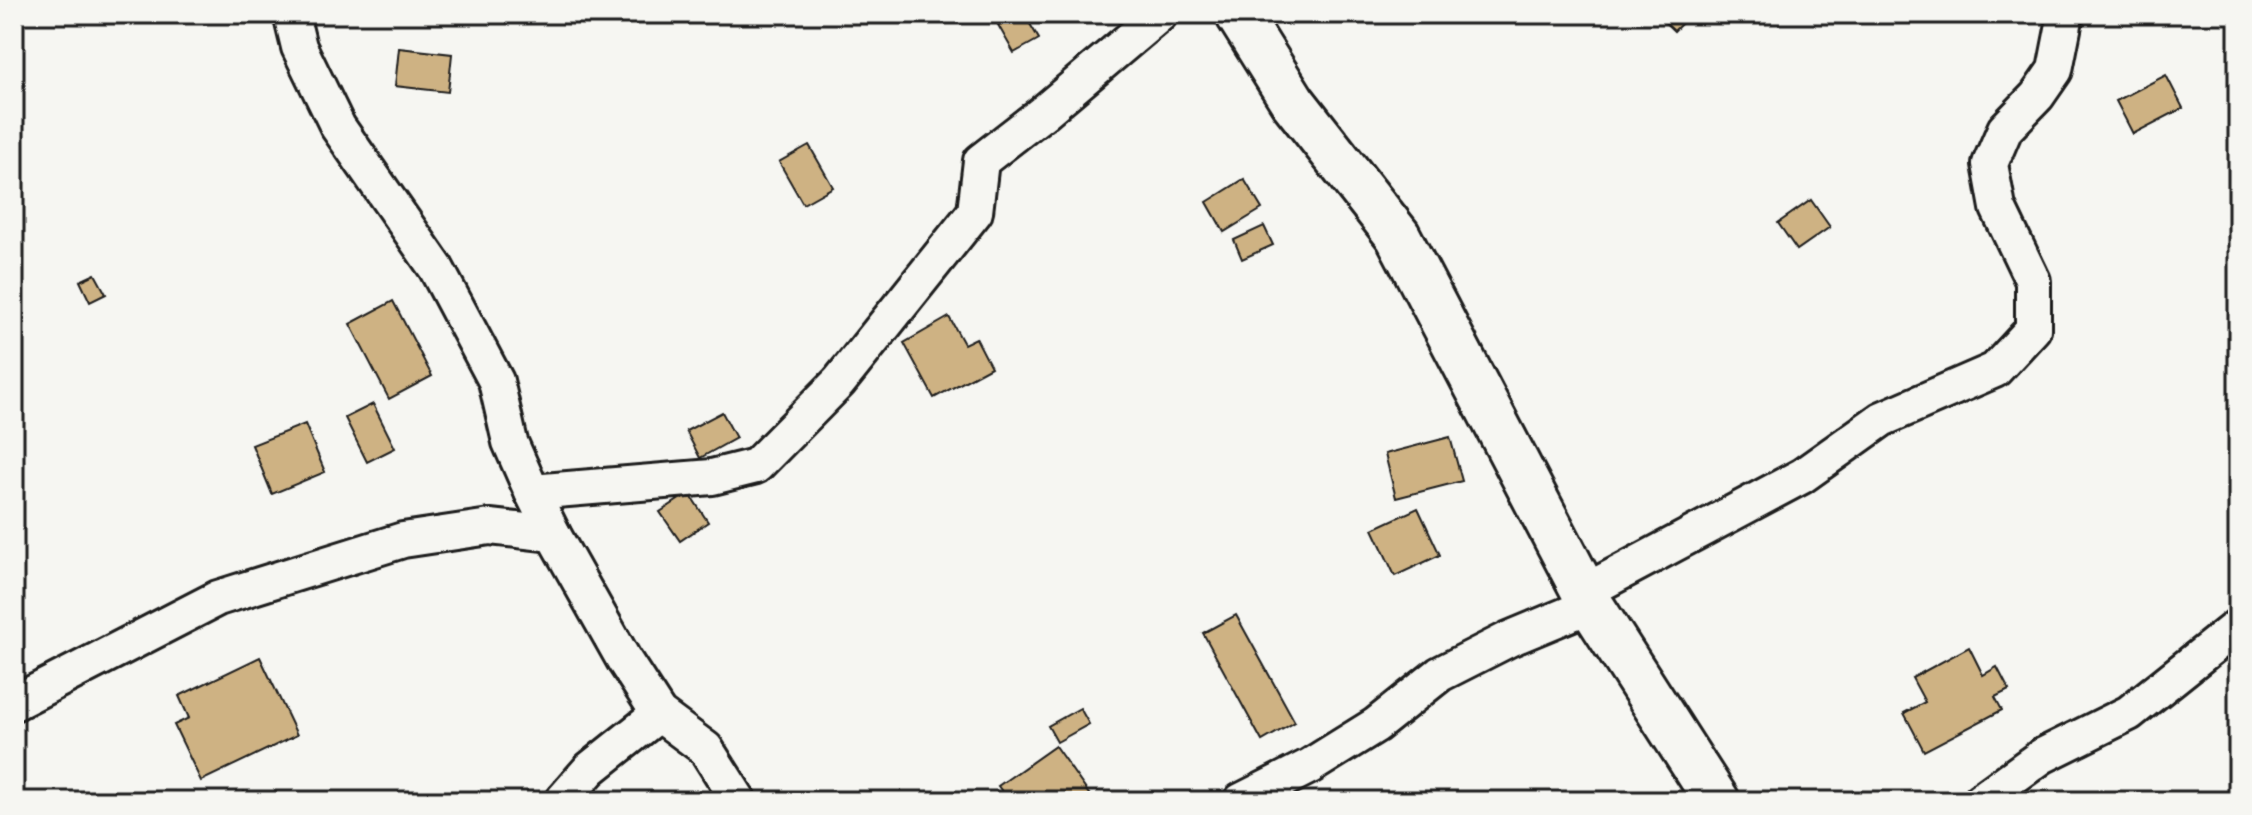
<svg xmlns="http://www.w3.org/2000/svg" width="2252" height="815" viewBox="0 0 2252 815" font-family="'Gochi Hand',sans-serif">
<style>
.building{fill:#ceb283;stroke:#1c1c1c;stroke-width:2}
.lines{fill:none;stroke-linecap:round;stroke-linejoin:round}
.street-casing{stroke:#1c1c1c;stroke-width:40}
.secondary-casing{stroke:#1c1c1c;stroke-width:50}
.street{stroke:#f6f6f2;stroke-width:34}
.secondary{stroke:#f6f6f2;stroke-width:44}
</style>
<rect width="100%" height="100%" fill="#f6f6f2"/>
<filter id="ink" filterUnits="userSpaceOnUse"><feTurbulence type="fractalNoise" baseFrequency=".0125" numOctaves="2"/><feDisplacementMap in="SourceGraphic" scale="16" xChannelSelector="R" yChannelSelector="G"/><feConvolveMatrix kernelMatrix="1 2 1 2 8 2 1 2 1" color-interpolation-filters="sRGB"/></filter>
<g filter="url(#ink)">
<g class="building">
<path d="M1018,14H1024L1039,39L1014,53L998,25Z"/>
<path d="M1656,14H1691L1674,31Z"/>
<path d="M399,48L452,54L448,92L395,86Z"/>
<path d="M2166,75L2183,108L2133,134L2116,101Z"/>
<path d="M809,145L833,187L803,204L779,162Z"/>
<path d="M1244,179L1262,209L1224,232L1207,202Z"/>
<path d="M1811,200L1830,227L1797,250L1778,223Z"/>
<path d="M1264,226L1273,245L1242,259L1234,240Z"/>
<path d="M95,274L106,294L90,302L80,281Z"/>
<path d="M393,301L432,376L389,399L350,324Z"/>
<path d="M949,317L964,344L976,338L991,367L934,398L904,343Z"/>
<path d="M373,404L395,448L367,462L345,418Z"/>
<path d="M722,412L736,438L700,458L686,431Z"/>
<path d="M305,424L325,472L272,494L252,445Z"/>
<path d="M1450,437L1462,481L1396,498L1385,454Z"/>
<path d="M689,493L708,522L680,541L660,512Z"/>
<path d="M1418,508L1440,555L1395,576L1373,529Z"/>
<path d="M1236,615L1295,722L1262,741L1203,633Z"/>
<path d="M1969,647L1983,675L1997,667L2009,690L1995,697L2002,710L1924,751L1904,713L1925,702L1912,678Z"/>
<path d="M260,657L297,735L201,781L174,725L189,718L179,696Z"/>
<path d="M1080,708L1089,724L1057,742L1048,726Z"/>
<path d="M1055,746L1091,797L1086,801H1009L998,786Z"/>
<path d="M244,792L253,801H235Z"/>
</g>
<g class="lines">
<defs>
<g id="street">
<path d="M291,14L299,47L338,127L436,268L496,381L510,442L532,492L553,534L624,660L659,714L706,749L739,801"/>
<path d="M532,492L712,477L756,466L839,382L975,212L981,161L1044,112L1160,14"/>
<path d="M1584,592L1802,476L1882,419L1995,370L2033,329V281L1998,208L1990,164L2005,129L2037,96L2055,70L2066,14"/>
<path d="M14,703L218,598L403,540L490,527L553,534"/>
<path d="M562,801L590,769L659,714"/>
<path d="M1241,801L1310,766L1376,725L1440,674L1509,639L1591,605"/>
<path d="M1980,801L2042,756L2129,713L2238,626"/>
</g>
<path id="secondary" d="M1238,14L1293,102L1398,236L1591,605L1717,801"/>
</defs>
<use href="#street" class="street-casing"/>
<use href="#secondary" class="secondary-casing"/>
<use href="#street" class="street"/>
<use href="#secondary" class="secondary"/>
</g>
</g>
<rect width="2252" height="815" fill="none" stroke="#f6f6f2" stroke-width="48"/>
<rect x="24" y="24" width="2204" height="767" fill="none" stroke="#1c1c1c" stroke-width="3" filter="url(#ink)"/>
</svg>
